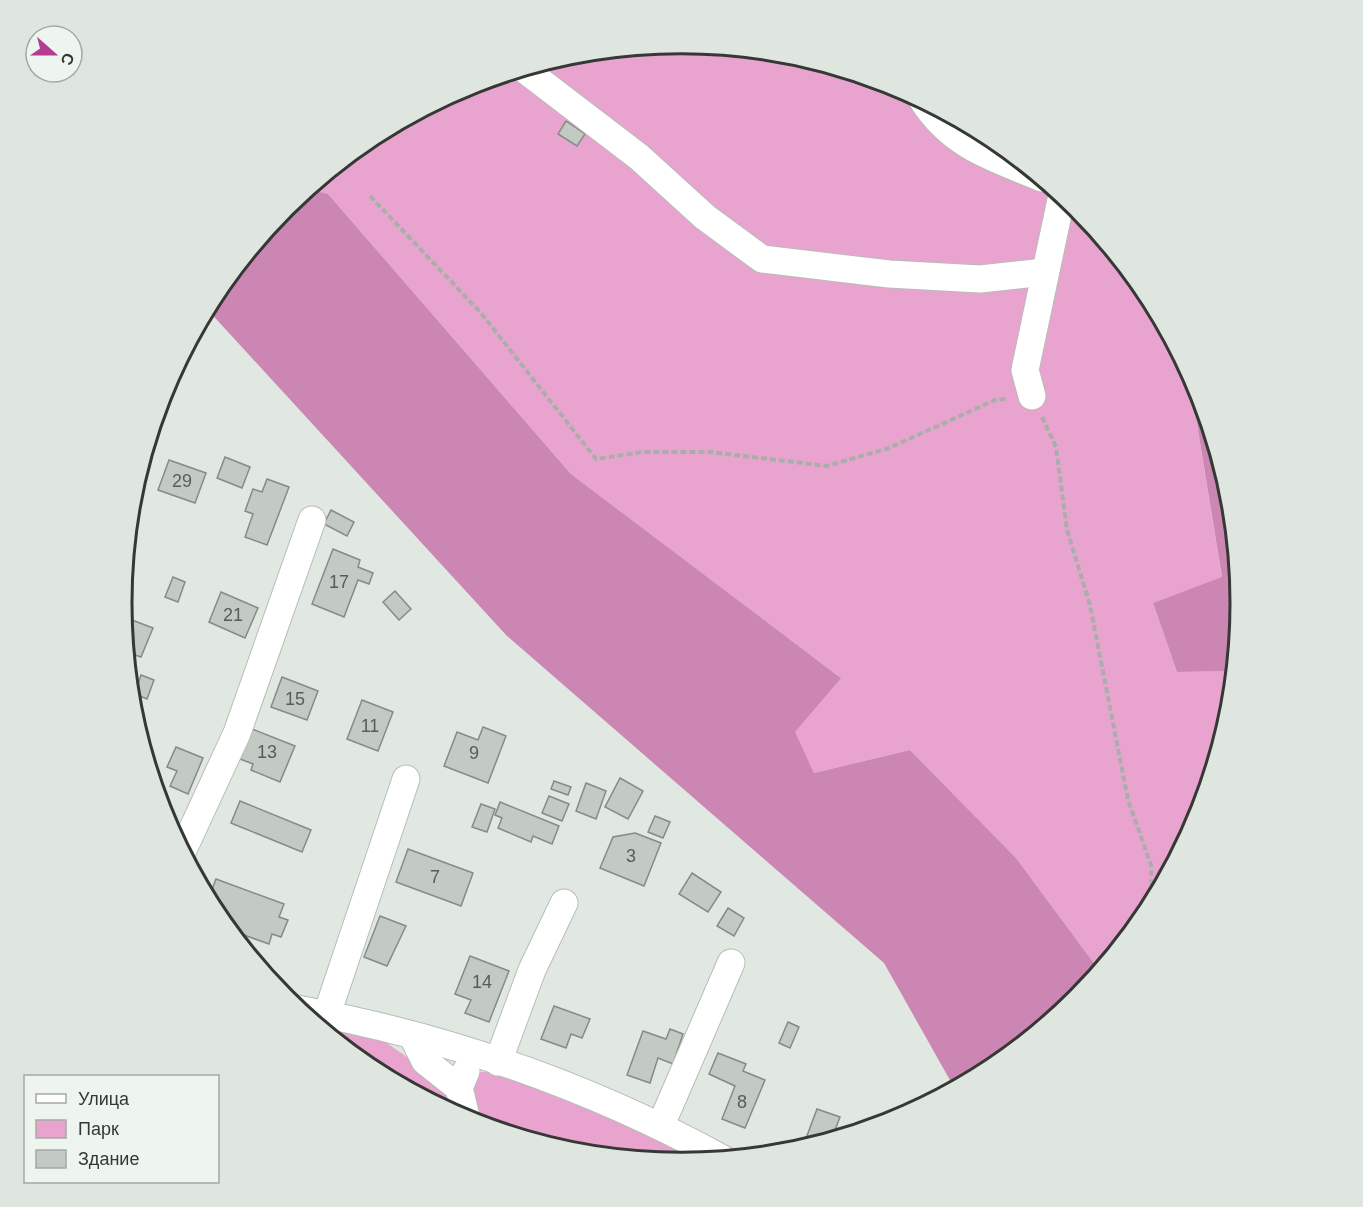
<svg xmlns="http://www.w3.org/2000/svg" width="1363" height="1207" viewBox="0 0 1363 1207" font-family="Arial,sans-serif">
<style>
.green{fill:#e8a4cf}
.forest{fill:#cc86b3}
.building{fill:#c3c9c3;stroke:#858b85;stroke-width:1.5}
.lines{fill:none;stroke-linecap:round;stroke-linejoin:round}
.minor-casing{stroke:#b7bdb7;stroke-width:29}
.path{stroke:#aaaeaa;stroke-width:4;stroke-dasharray:6 3;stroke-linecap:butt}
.minor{stroke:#fff;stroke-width:27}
.labels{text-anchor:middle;stroke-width:5;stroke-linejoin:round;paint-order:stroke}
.number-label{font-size:18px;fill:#595c59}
.rim{fill:none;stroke:#363836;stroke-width:3}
</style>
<rect width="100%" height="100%" fill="#e1e7e1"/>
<g class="green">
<path d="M682,44L791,54L896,86L993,138L1078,208L1147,293L1199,390L1210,426L1196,419L1222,578L1153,603L1177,672L1235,671L1231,713L1199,818L1147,915L1097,975L1096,966L1016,858L910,750L814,773L794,732L840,677L571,474L328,194L309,189L371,138L468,86L573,54Z"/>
<path d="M310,1020L381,1039L417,1064L448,1093L455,1115L370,1069Z"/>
<path d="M478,1072H492L601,1105L709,1161L681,1163L572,1153L477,1124L470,1088Z"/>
</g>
<g class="forest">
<path d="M309,189L328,194L571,474L841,678L795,732L814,773L910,750L1016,858L1096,966L1097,975C1059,1022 1008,1061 955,1089L884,963L507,636L207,309C228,269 274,217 309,189Z"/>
<path d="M1196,418L1210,426L1231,495L1241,604L1235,671L1177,672L1153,603L1222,577Z"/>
</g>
<g class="building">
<path d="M566,121L585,134L577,146L558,134Z"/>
<path d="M225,457L250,467L242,488L217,478Z"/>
<path d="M169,460L206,473L195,503L158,490Z"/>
<path d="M267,479L289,487L267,545L245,537L253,514L245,511L253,489L262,492Z"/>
<path d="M331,510L354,522L347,536L324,524Z"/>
<path d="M333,549L360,560L358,567L373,573L369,584L358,580L344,617L312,604Z"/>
<path d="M173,577L185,582L178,602L165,597Z"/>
<path d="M395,591L411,609L399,620L383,602Z"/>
<path d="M221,592L258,608L245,638L209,622Z"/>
<path d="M132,620L153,628L141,657L126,652L124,626L129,628Z"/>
<path d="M141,675L154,680L147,699L135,694Z"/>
<path d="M282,677L318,691L307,720L271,707Z"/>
<path d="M362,700L393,712L378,751L347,739Z"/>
<path d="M483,727L506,736L488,783L444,766L457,732L478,740Z"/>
<path d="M252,729L295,746L280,782L251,770L253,764L240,759Z"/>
<path d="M176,747L203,758L188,794L170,786L177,771L167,767Z"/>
<path d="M620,778L643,791L628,819L605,807Z"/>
<path d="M554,781L571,787L568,795L551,789Z"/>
<path d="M586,783L606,791L596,819L576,811Z"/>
<path d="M549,796L569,804L562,821L542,813Z"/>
<path d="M240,801L311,830L302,852L231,823Z"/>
<path d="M500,802L559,826L552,844L533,836L531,842L498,828L502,818L495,815Z"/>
<path d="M481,804L495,809L487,832L472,827Z"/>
<path d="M655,816L670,822L663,838L648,832Z"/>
<path d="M635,833L661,843L644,886L600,868L613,837Z"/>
<path d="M408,849L473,873L461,906L396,882Z"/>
<path d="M692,873L721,892L708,912L679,894Z"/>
<path d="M216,879L284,904L279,917L288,920L281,937L272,934L269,944L227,929L208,900Z"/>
<path d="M728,908L744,918L734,936L717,926Z"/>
<path d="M380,916L406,926L387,966L364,957Z"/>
<path d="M470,956L509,971L489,1022L465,1013L471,1000L455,994Z"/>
<path d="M554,1006L590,1019L582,1038L571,1034L566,1048L541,1039Z"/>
<path d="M788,1022L799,1027L790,1048L779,1043Z"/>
<path d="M670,1029L683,1034L673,1064L658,1058L650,1083L627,1075L643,1031L666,1039Z"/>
<path d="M718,1053L746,1064L743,1071L765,1080L745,1128L722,1119L735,1086L709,1074Z"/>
<path d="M817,1109L840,1117L831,1141L802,1149Z"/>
</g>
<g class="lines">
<defs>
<g id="minor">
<path d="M524,69L639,157L705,217L762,259L889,274L980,279L1045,272"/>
<path d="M923,101C953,147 994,158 1042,178"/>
<path d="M1032,396L1025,370L1062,195"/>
<path d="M182,852L237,733L312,520"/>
<path d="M297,1009C445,1036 591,1087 723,1159"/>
<path d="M327,1014L406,779"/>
<path d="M412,1035L425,1061L459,1088"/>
<path d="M498,1062L532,970L564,903"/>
<path d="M466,1071L459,1088L467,1121"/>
<path d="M661,1125L731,963"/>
</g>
</defs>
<use href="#minor" class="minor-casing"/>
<g class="path">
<path d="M370,196L481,313L596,459L643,452H710L827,466L889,448L995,400L1006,399"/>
<path d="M1042,417L1056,447L1067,530L1090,605L1128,800L1151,865L1152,906"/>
</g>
<use href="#minor" class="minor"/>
</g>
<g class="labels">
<g class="number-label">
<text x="182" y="487">29</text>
<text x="339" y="588">17</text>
<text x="233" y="621">21</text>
<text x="295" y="705">15</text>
<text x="370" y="732">11</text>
<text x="267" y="758">13</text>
<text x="474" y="759">9</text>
<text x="631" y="862">3</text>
<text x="435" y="883">7</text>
<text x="482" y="988">14</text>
<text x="742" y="1108">8</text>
</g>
</g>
<path d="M0 0H1363V1207H0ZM132 603a549 549 0 1 1 1098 0a549 549 0 1 1-1098 0Z" fill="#dfe6df" fill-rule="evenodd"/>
<path class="rim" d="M132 603a549 549 0 1 1 1098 0a549 549 0 1 1-1098 0Z"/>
<rect x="24" y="1075" width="195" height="108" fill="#eef5ee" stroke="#a4a9a4" stroke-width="1.5"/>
<rect x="36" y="1094" width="30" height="9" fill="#ffffff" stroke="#a4a9a4" stroke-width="1.5"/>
<text x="78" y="1105" font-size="18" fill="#363836">Улица</text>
<rect x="36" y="1120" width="30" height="18" fill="#e8a4cf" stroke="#a4a9a4" stroke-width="1.5"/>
<text x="78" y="1135" font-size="18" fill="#363836">Парк</text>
<rect x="36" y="1150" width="30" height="18" fill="#c3c9c3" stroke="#a4a9a4" stroke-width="1.5"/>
<text x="78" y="1165" font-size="18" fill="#363836">Здание</text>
<g transform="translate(54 54) rotate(111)"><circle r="28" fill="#eef5ee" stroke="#a4a9a4" stroke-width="1.5"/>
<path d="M0-4.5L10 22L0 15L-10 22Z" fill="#b43c91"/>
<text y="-9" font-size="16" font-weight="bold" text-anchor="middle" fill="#363836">С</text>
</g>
</svg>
